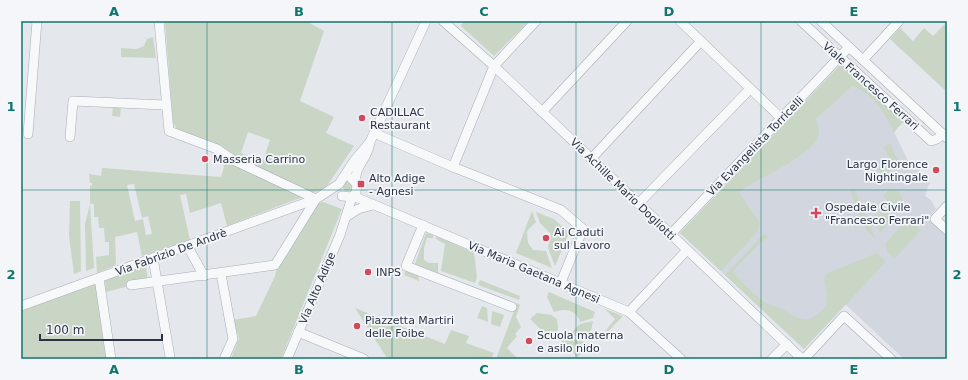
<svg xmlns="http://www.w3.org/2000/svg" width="968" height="380" viewBox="0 0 968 380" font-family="'DejaVu Sans',sans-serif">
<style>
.built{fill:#d2d6de}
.green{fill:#c9d6c5;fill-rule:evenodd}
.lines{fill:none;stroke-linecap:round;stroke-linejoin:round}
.minor-casing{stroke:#a9aeb7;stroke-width:10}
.minor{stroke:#f7f8fa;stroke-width:9}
.grid{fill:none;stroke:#0f766e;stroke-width:1;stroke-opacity:0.55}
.poi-dot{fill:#d1495b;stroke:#f4f6f9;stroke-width:1.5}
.labels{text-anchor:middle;stroke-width:3.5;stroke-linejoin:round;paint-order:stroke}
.street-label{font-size:11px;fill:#2b3445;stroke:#f4f6f9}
.poi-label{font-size:11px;fill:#2b3445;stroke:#f4f6f9;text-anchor:start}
.neatline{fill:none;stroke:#0f766e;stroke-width:1.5}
.grid-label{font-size:13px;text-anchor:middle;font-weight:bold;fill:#0f766e}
</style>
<rect width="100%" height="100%" fill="#e4e7ec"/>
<path class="built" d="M841,64L903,122L894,132L907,159L912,164L913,162L930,183L928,186L925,196L931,200L936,209L929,217L947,235V359H904L845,304L804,349L680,233Z"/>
<g class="green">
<path d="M165,21H306L324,31L300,101L334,117L326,133L354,146L325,189L312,193L238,160L222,147L177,129L173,122ZM248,132L270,140L263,161L241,153Z"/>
<path d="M464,21H523L527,23L494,56L461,26Z"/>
<path d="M945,24L947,26V92L890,39L900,28L913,41L924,28L933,36Z"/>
<path d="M153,37L156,58L121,57V48L136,49L144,46L147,39Z"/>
<path d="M841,64L903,122L894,132C884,112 874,94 852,86L816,119C818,125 820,131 818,137C812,156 757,178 739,192L760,223L758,231L721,271L680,233Z"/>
<path d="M113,106L121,107L120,117L112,116Z"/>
<path d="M890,143L899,164L903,168L902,169L893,165L883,147Z"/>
<path d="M226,160L305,196L227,226L221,203L190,213L186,194L180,195L190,240L142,256L137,232L115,237L116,265L97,273L96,257L109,255V242H105L104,228H99L98,217H94V204H90L94,268L86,271L85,224L90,204V186H92V183H90L89,174L101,176L102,168L221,177ZM134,184L142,218L148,216L152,234L146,235L143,219L135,221L127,185Z"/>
<path d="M884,166L893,174L905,176L907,179C895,185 885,178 877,169Z"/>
<circle cx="347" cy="186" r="4.5"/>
<path d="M854,188L876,240L867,231L850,191Z"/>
<path d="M894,189C903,194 905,203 898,211L890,205L884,196L888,190Z"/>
<path d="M70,201H80L81,271L74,274L69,236Z"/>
<path d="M323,202L342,209L281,359H231L239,338L233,320L256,316L275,276L277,267L316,204Z"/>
<path d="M532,211L536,222L527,231L528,243L533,250L546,251L552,268L516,253Z"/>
<path d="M886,211L893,217L880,233L873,216Z"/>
<path d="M536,212L554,219L569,233L555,266L548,248L551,234L540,223Z"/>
<path d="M909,218L921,230L894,259L888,253L885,244Z"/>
<path d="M426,233L433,235V238H427L424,248V260L429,263H438V273L415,264Z"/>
<path d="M765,233L768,238L760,242L733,272C744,283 755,298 770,305C773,306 776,306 779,307C799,318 808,329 826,305L827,295L824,278L828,273L877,253L886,262L804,349L725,275Z"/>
<path d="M436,236L474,253L477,277L475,283L441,271L445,244L436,239Z"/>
<path d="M146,266L148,281L106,292L105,280Z"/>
<path d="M406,269L418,273L419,281L404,275Z"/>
<path d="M480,280L520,296L519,300L478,285Z"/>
<path d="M96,284L107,359H21V311Z"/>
<path d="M549,292L595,312L593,318L580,322C576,309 565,308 554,312L547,297Z"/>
<path d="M517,303L520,305L516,317L521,327L515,334L517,336L507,348L518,359H496Z"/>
<path d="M482,306L487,308L488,322L477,318Z"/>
<path d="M355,308L445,344L451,330L469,336L466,343L494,353L491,359L387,358Z"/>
<path d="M605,309L623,316L599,341L598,340L615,319Z"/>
<path d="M492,311L504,315L500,327L491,324Z"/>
<path d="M537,313L551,315L557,319L558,330L550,338L530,319Z"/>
<path d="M593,321L589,341L570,334L580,324Z"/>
<path d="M562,333C571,339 581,338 589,345L578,357L558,338Z"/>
</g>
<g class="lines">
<defs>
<g id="minor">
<path d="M159,21L169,131L217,149L233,160L316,199"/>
<path d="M443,21L494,66L802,359"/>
<path d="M680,21L781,118"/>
<path d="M801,21L931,141L937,139L943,134"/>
<path d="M821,21L947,138"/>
<path d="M863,60L899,21"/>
<path d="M542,112L627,21"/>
<path d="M374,133L453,167L561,210L583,229L561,282"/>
<path d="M28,134L37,21"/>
<path d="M70,137L73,101L165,105"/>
<path d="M591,159L701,41"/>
<path d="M453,167L494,66L536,21"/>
<path d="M356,182C354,165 368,160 370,142L426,21"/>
<path d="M342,196L352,197L356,193L357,184L351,178"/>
<path d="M353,196L629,312L681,359"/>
<path d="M638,204L750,89"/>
<path d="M947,206L935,219L947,230"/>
<path d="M346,217L358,209L373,205"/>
<path d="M423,225L406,266L512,307"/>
<path d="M670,235L849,47"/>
<path d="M188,247L204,276"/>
<path d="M153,258L170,357"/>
<path d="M221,274L233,339L224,359"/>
<path d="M99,278L111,359"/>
<path d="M131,285L275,265L316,199"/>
<path d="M21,306L316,199L339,184L354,161L370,142"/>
<path d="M629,312L687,250"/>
<path d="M298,332L364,359"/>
<path d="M287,359L340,235L352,197"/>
<path d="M772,359L787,344"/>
<path d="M804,359L844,316L891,359"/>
</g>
</defs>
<use href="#minor" class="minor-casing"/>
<use href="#minor" class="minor"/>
</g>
<path class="grid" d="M207,21V359M392,21V359M576,21V359M761,21V359M21,190H947"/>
<g class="poi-dot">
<circle cx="362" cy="118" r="4"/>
<circle cx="205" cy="159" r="4"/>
<circle cx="936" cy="170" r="4"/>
<rect x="357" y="180" width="8" height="8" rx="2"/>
<path d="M814 207h4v4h4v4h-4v4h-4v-4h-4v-4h4z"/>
<circle cx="546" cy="238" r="4"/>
<circle cx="368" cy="272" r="4"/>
<circle cx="357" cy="326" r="4"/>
<circle cx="529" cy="341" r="4"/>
</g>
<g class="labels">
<g class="street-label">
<text transform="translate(871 86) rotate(42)" y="4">Viale Francesco Ferrari</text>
<text transform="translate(755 146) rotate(-46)" y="4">Via Evangelista Torricelli</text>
<text transform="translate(623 189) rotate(44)" y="4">Via Achille Mario Dogliotti</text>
<text transform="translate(171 252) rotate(-20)" y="4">Via Fabrizio De Andrè</text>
<text transform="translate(534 272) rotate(23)" y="4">Via Maria Gaetana Agnesi</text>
<text transform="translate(317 288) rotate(-67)" y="4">Via Alto Adige</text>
</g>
<g class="poi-label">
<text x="370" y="116">CADILLAC<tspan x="370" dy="13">Restaurant</tspan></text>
<text x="213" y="163">Masseria Carrino</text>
<text x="928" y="168" text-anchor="end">Largo Florence<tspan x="928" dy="13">Nightingale</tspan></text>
<text x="369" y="182">Alto Adige<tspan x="369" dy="13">- Agnesi</tspan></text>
<text x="825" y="211">Ospedale Civile<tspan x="825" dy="13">"Francesco Ferrari"</tspan></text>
<text x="554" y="236">Ai Caduti<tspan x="554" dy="13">sul Lavoro</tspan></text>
<text x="376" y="276">INPS</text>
<text x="365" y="324">Piazzetta Martiri<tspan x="365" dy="13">delle Foibe</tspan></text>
<text x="537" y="339">Scuola materna<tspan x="537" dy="13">e asilo nido</tspan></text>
</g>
</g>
<rect width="968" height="380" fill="none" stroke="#f4f6f9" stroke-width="44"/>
<path d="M40 334v6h122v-6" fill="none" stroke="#2b3445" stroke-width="2"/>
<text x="46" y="334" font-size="12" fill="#2b3445" stroke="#f4f6f9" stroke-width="3" paint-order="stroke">100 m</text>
<rect x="22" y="22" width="924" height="336" class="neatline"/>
<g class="grid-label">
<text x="114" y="16">A</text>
<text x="299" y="16">B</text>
<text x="484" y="16">C</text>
<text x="669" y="16">D</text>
<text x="854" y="16">E</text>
<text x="11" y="111">1</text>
<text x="957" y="111">1</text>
<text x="11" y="279">2</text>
<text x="957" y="279">2</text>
<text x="114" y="374">A</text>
<text x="299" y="374">B</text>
<text x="484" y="374">C</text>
<text x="669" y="374">D</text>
<text x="854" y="374">E</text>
</g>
</svg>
